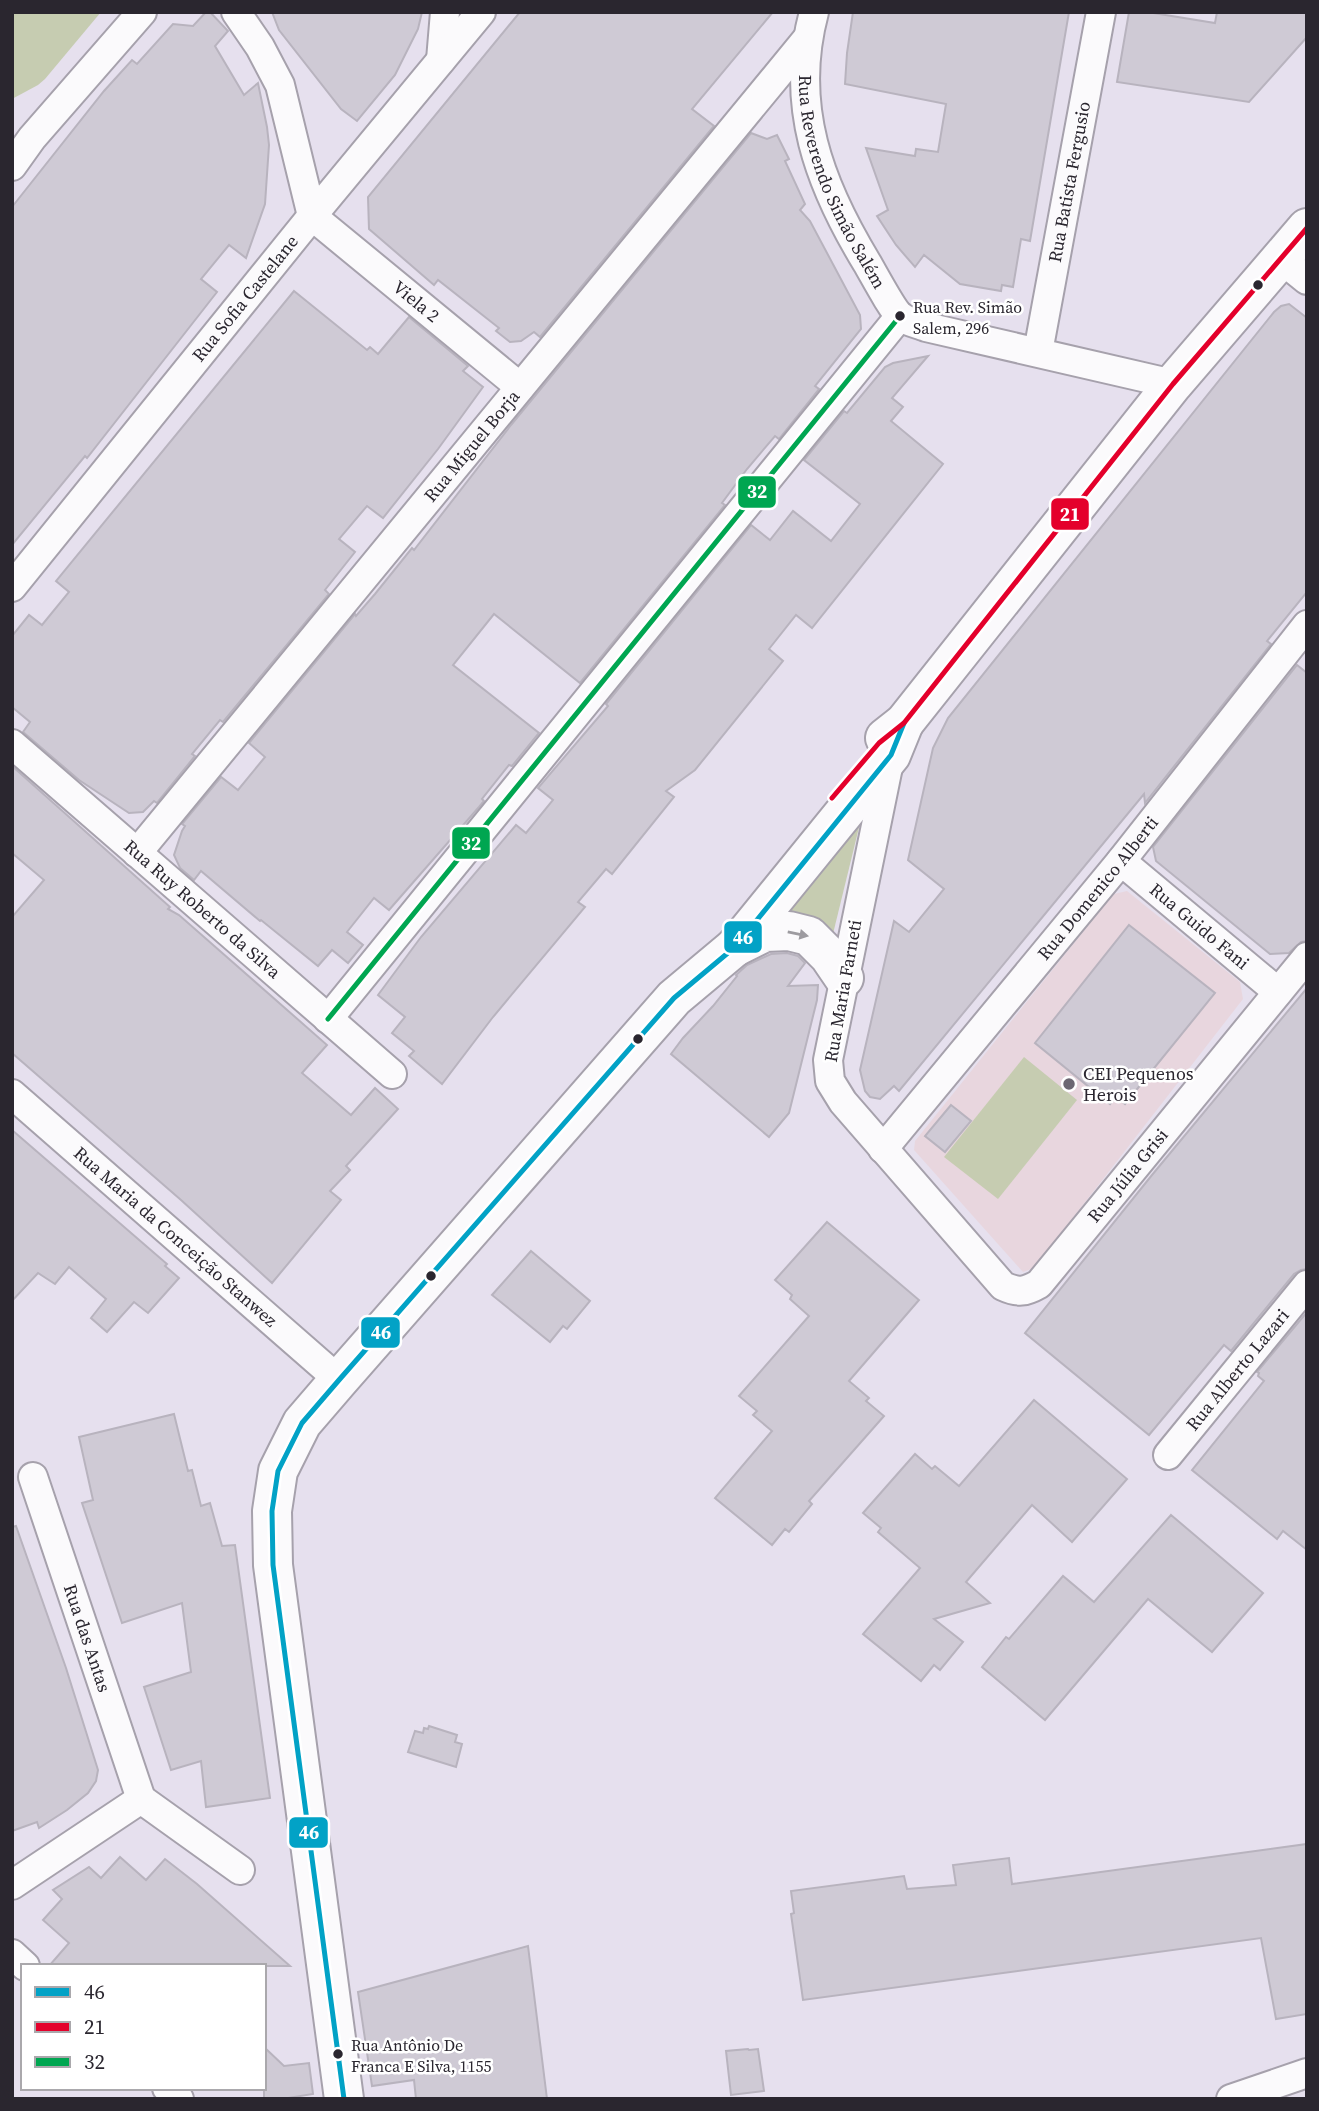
<svg xmlns="http://www.w3.org/2000/svg" width="1319" height="2111" viewBox="0 0 1319 2111" font-family="'Source Serif 4',serif">
<style>
.education{fill:#e8d6de}
.green{fill:#c6ccb1}
.building{fill:#cfcad5;stroke:#b8b3be;stroke-width:2}
.lines{fill:none;stroke-linecap:round;stroke-linejoin:round}
.street-casing{stroke:#a6a1ac;stroke-width:32}
.secondary-casing{stroke:#a6a1ac;stroke-width:42}
.street{stroke:#fbfafc;stroke-width:28}
.secondary{stroke:#fbfafc;stroke-width:38}
.bus-1-casing{stroke:#fff;stroke-width:10}
.bus-2-casing{stroke:#fff;stroke-width:10}
.bus-3-casing{stroke:#fff;stroke-width:10}
.bus-1{stroke:#02a2c6;stroke-width:5}
.bus-2{stroke:#e4002b;stroke-width:5}
.bus-3{stroke:#00a651;stroke-width:5}
.oneway{fill:#9d9ba0}
.bus-dot{fill:#2a262f;stroke:#fff;stroke-width:2.5}
.poi-dot{fill:#6c6772;stroke:#fff;stroke-width:2.5}
.labels{text-anchor:middle;stroke-width:5;stroke-linejoin:round;paint-order:stroke}
.bus-label{font-size:16px;fill:#2a262f;stroke:#fff;text-anchor:start}
.street-label{font-size:18px;fill:#2a262f;stroke:#fff}
.poi-label{font-size:18px;fill:#2a262f;stroke:#fff;text-anchor:start}
.line-badge{stroke:#fff;stroke-width:2.5}
.badge-label{font-size:19px;text-anchor:middle;font-weight:bold;fill:#fff}
</style>
<rect width="100%" height="100%" fill="#e6e0ee"/>
<path class="education" d="M1127,891L1240,982L1243,999L1034,1268L1023,1272L914,1150L915,1141L1107,902L1114,894Z"/>
<g class="green">
<path d="M12,12H101L45,79L38,85L12,99Z"/>
<path d="M864,807L831,942L770,920Z"/>
<path d="M1024,1057L1077,1100L998,1199L944,1157Z"/>
</g>
<g class="building">
<path d="M206,12H210L228,31L215,46L244,95L258,83L267,127L269,145L265,204L246,258L229,245L201,279L217,292L87,458L85,456L12,545V207L104,91L132,60L137,64L173,24L193,26Z"/>
<path d="M272,12H422L418,29L395,75L357,121L341,109L279,30Z"/>
<path d="M520,12H773L692,109L714,126L540,337L534,332L521,341L510,342L496,331L499,328L438,280L434,285L369,229L368,197Z"/>
<path d="M853,12H1069L1030,241L1021,239L1013,287L1002,285L1001,291L960,284L924,255L915,267L896,245L877,216L888,210L866,148L915,156L916,149L938,152L946,104L845,84L847,53Z"/>
<path d="M1129,12H1147L1215,23L1217,12H1307V37L1249,102L1117,82Z"/>
<path d="M751,133L767,139L777,135L789,159L785,161L805,204L800,210L810,221L860,315L861,329L815,386L819,389L779,439L775,436L747,469L722,503L725,505L580,683L494,614L453,665L539,733L512,766L509,765L482,799L484,801L479,807L389,910L374,898L347,932L363,945L348,963L332,950L318,966L261,920L260,921L201,871L194,880L180,868L174,855L182,831L185,826L182,824L221,777L238,790L265,757L249,743L355,614L356,616L375,594L412,548L414,550L511,425Z"/>
<path d="M294,291L367,350L370,347L378,354L409,317L468,366L463,371L483,387L438,449L383,518L367,506L339,539L355,552L325,590L329,594L223,722L220,720L192,754L195,756L157,803L154,801L143,812L129,813L79,780L23,732L30,722L12,707V636L29,615L42,625L69,592L56,581Z"/>
<path d="M1289,304L1307,318V592L1267,641L1271,644L1145,803L1144,794L899,1091L894,1086L880,1099L870,1097L865,1091L860,1070L894,921L909,932L944,889L908,860L933,748L948,718L1274,312L1281,306Z"/>
<path d="M928,356L892,398L903,407L891,421L943,464L812,628L796,615L769,649L783,661L695,770L666,791L674,797L612,874L606,869L578,902L585,907L493,1017L442,1084L409,1056L414,1051L392,1033L405,1017L378,995L421,937L516,825L526,833L553,800L538,788L608,706L606,704L751,525L770,540L793,511L831,541L860,504L804,460L844,411L847,413L885,367L893,363Z"/>
<path d="M1297,665L1307,673V941L1301,942L1289,953L1270,954L1156,861L1153,847Z"/>
<path d="M12,766L170,907L168,909L179,915L327,1045L302,1073L351,1115L375,1088L398,1109L346,1166L350,1170L330,1191L341,1200L272,1283L181,1200L12,1053V917L44,880L12,853Z"/>
<path d="M1129,925L1215,993L1125,1104L1116,1097L1110,1104L1035,1043Z"/>
<path d="M787,953L798,956L805,963L788,986L818,985L817,1000L789,1113L769,1137L671,1054L683,1038L713,1006L737,976L736,975L747,965L771,954Z"/>
<path d="M1307,988V1269L1301,1270L1294,1274L1231,1351L1224,1345L1149,1435L1025,1333L1152,1175Z"/>
<path d="M951,1105L971,1121L945,1152L925,1136Z"/>
<path d="M12,1130L167,1264L165,1266L179,1278L148,1313L134,1302L107,1332L91,1318L106,1299L69,1267L55,1284L38,1273L12,1301Z"/>
<path d="M827,1222L919,1300L849,1381L869,1398L866,1401L884,1416L809,1501L812,1504L789,1532L785,1529L772,1545L715,1498L772,1431L753,1415L757,1411L739,1396L809,1316L790,1299L792,1295L775,1280Z"/>
<path d="M531,1251L590,1301L567,1329L563,1326L550,1342L492,1295Z"/>
<path d="M1307,1312V1550L1283,1531L1277,1539L1192,1470L1264,1381L1258,1376L1259,1373L1257,1372Z"/>
<path d="M1034,1400L1127,1479L1072,1542L1032,1505L966,1582L990,1603L934,1619L963,1642L940,1670L934,1665L921,1681L863,1634L920,1568L878,1532L881,1528L863,1513L915,1454L932,1469L935,1466L959,1486Z"/>
<path d="M174,1414L188,1471L192,1470L201,1506L210,1503L222,1546L235,1545L270,1798L206,1807L201,1761L171,1770L144,1687L191,1672L182,1603L122,1623L82,1503L93,1500L79,1437Z"/>
<path d="M1171,1515L1263,1593L1212,1652L1148,1599L1045,1720L982,1667L1006,1637L1009,1639L1063,1576L1094,1602Z"/>
<path d="M16,1526L66,1668L98,1770L96,1781L88,1793L67,1810L39,1828L37,1822L12,1831V1527Z"/>
<path d="M429,1726L457,1735L455,1742L462,1744L456,1767L408,1752L415,1731L423,1733L424,1728L428,1729Z"/>
<path d="M1307,1844V2014L1276,2019L1261,1938L803,2000L791,1914L794,1913L791,1891L904,1876L907,1889L956,1885L953,1865L1009,1858L1012,1884Z"/>
<path d="M120,1857L146,1880L165,1859L197,1884L290,1966H49L69,1943L43,1920L62,1899L53,1890L89,1867L101,1878Z"/>
<path d="M528,1946L547,2099H416L414,2080L372,2086L358,1992Z"/>
<path d="M264,2047L284,2066L309,2063L313,2094L282,2099H264Z"/>
<path d="M748,2049L749,2050L758,2049L764,2091L731,2095L726,2051Z"/>
</g>
<g class="lines">
<defs>
<g id="street">
<path id="s1" d="M236,12L260,47L280,85L312,216L520,387"/>
<path id="s2" d="M814,12C789,105 819,184 867,263C873,273 893,311 901,317C908,322 919,324 926,327L1173,384"/>
<path d="M441,60L445,12"/>
<path d="M12,166L32,138L142,12"/>
<path d="M1281,259L1307,280"/>
<path id="s3" d="M1038,352L1101,12"/>
<path id="s4" d="M12,587L312,216L481,12"/>
<path id="s5" d="M12,744L392,1074"/>
<path id="s6" d="M889,762L828,1060L830,1081L843,1102L1003,1286C1018,1293 1025,1292 1039,1284L1307,957"/>
<path id="s7" d="M137,853L807,39"/>
<path id="s8" d="M1121,861L1278,992"/>
<path d="M328,1019L900,316"/>
<path id="s9" d="M12,1094L339,1380"/>
<path id="s10" d="M883,1149L1121,861L1307,625"/>
<path id="s11" d="M1168,1455L1307,1285"/>
<path id="s12" d="M33,1477L141,1799"/>
<path d="M141,1799L240,1870"/>
<path d="M12,1885L141,1799"/>
<path d="M12,1954L25,1966"/>
<path d="M167,2088L179,2099"/>
<path d="M1231,2099L1307,2073"/>
</g>
<g id="secondary">
<path d="M885,738L904,723L1173,384L1307,228"/>
<path d="M735,947L765,932L789,931L809,936L829,956L844,978"/>
<path d="M344,2099L273,1565L272,1511L278,1471L302,1423L339,1380L674,998L735,947L891,755L904,723"/>
</g>
</defs>
<use href="#street" class="street-casing"/>
<use href="#secondary" class="secondary-casing"/>
<use href="#street" class="street"/>
<use href="#secondary" class="secondary"/>
<defs>
<path id="bus-1" d="M344,2099L273,1565L272,1511L278,1471L302,1423L339,1380L674,998L735,947L891,755L904,723"/>
<path id="bus-2" d="M832,798L879,743L904,723L1173,384L1307,228"/>
<path id="bus-3" d="M328,1019L900,316"/>
</defs>
<use href="#bus-1" class="bus-1-casing"/>
<use href="#bus-2" class="bus-2-casing"/>
<use href="#bus-3" class="bus-3-casing"/>
<use href="#bus-1" class="bus-1"/>
<use href="#bus-2" class="bus-2"/>
<use href="#bus-3" class="bus-3"/>
</g>
<defs><path id="oneway-solid" d="M-6-.8H1V-3.2L6.5 0L1 3.2V.8H-6Z" transform="scale(1.75)"/></defs>
<use class="oneway" href="#oneway-solid" transform="translate(798 934) rotate(12)"/>
<g class="bus-dot">
<circle cx="1258" cy="285" r="6"/>
<circle cx="900" cy="316" r="6"/>
<circle cx="638" cy="1039" r="6"/>
<circle cx="431" cy="1276" r="6"/>
<circle cx="338" cy="2054" r="6"/>
</g>
<circle class="poi-dot" cx="1069" cy="1084" r="7"/>
<g class="labels">
<g class="bus-label">
<text x="913" y="313">Rua Rev. Simão<tspan x="913" dy="21">Salem, 296</tspan></text>
<text x="351" y="2051">Rua Antônio De<tspan x="351" dy="21">Franca E Silva, 1155</tspan></text>
</g>
<g class="street-label">
<text dy="6" stroke="none"><textPath href="#s2" startOffset="178">Rua Reverendo Simão Salém</textPath></text>
<text dy="6" stroke="none"><textPath href="#s3" startOffset="173">Rua Batista Fergusio</textPath></text>
<text dy="6" stroke="none"><textPath href="#s4" startOffset="371">Rua Sofia Castelane</textPath></text>
<text dy="6" stroke="none"><textPath href="#s1" startOffset="355">Viela 2</textPath></text>
<text dy="6" stroke="none"><textPath href="#s7" startOffset="527">Rua Miguel Borja</textPath></text>
<text dy="6" stroke="none"><textPath href="#s10" startOffset="338">Rua Domenico Alberti</textPath></text>
<text dy="6" stroke="none"><textPath href="#s5" startOffset="252">Rua Ruy Roberto da Silva</textPath></text>
<text dy="6" stroke="none"><textPath href="#s8" startOffset="102">Rua Guido Fani</textPath></text>
<text transform="translate(843 991) rotate(-80)" y="6">Rua Maria Farneti</text>
<text dy="6" stroke="none"><textPath href="#s6" startOffset="772">Rua Júlia Grisi</textPath></text>
<text dy="6" stroke="none"><textPath href="#s9" startOffset="217">Rua Maria da Conceição Stanwez</textPath></text>
<text dy="6" stroke="none"><textPath href="#s11" startOffset="110">Rua Alberto Lazari</textPath></text>
<text dy="6" stroke="none"><textPath href="#s12" startOffset="170">Rua das Antas</textPath></text>
</g>
<g class="poi-label">
<text x="1083" y="1080">CEI Pequenos<tspan x="1083" dy="21">Herois</tspan></text>
</g>
</g>
<g class="line-badge">
<rect x="737" y="475" width="40" height="34" rx="7" fill="#00a651"/>
<rect x="1050" y="497" width="40" height="34" rx="7" fill="#e4002b"/>
<rect x="451" y="826" width="40" height="34" rx="7" fill="#00a651"/>
<rect x="723" y="920" width="40" height="34" rx="7" fill="#02a2c6"/>
<rect x="360" y="1316" width="41" height="33" rx="7" fill="#02a2c6"/>
<rect x="288" y="1816" width="41" height="33" rx="7" fill="#02a2c6"/>
</g>
<g class="badge-label">
<text x="757" y="498">32</text>
<text x="1070" y="521">21</text>
<text x="471" y="850">32</text>
<text x="743" y="944">46</text>
<text x="381" y="1339">46</text>
<text x="309" y="1839">46</text>
</g>
<rect width="1319" height="2111" fill="none" stroke="#2a262f" stroke-width="28"/>
<rect x="21" y="1964" width="245" height="126" fill="#ffffff" stroke="#aaa8ac" stroke-width="2"/>
<rect x="35" y="1987" width="35" height="10" fill="#02a2c6" stroke="#aaa8ac" stroke-width="2"/>
<text x="84" y="1999" font-size="21" fill="#2a262f">46</text>
<rect x="35" y="2022" width="35" height="10" fill="#e4002b" stroke="#aaa8ac" stroke-width="2"/>
<text x="84" y="2034" font-size="21" fill="#2a262f">21</text>
<rect x="35" y="2057" width="35" height="10" fill="#00a651" stroke="#aaa8ac" stroke-width="2"/>
<text x="84" y="2069" font-size="21" fill="#2a262f">32</text>
</svg>
